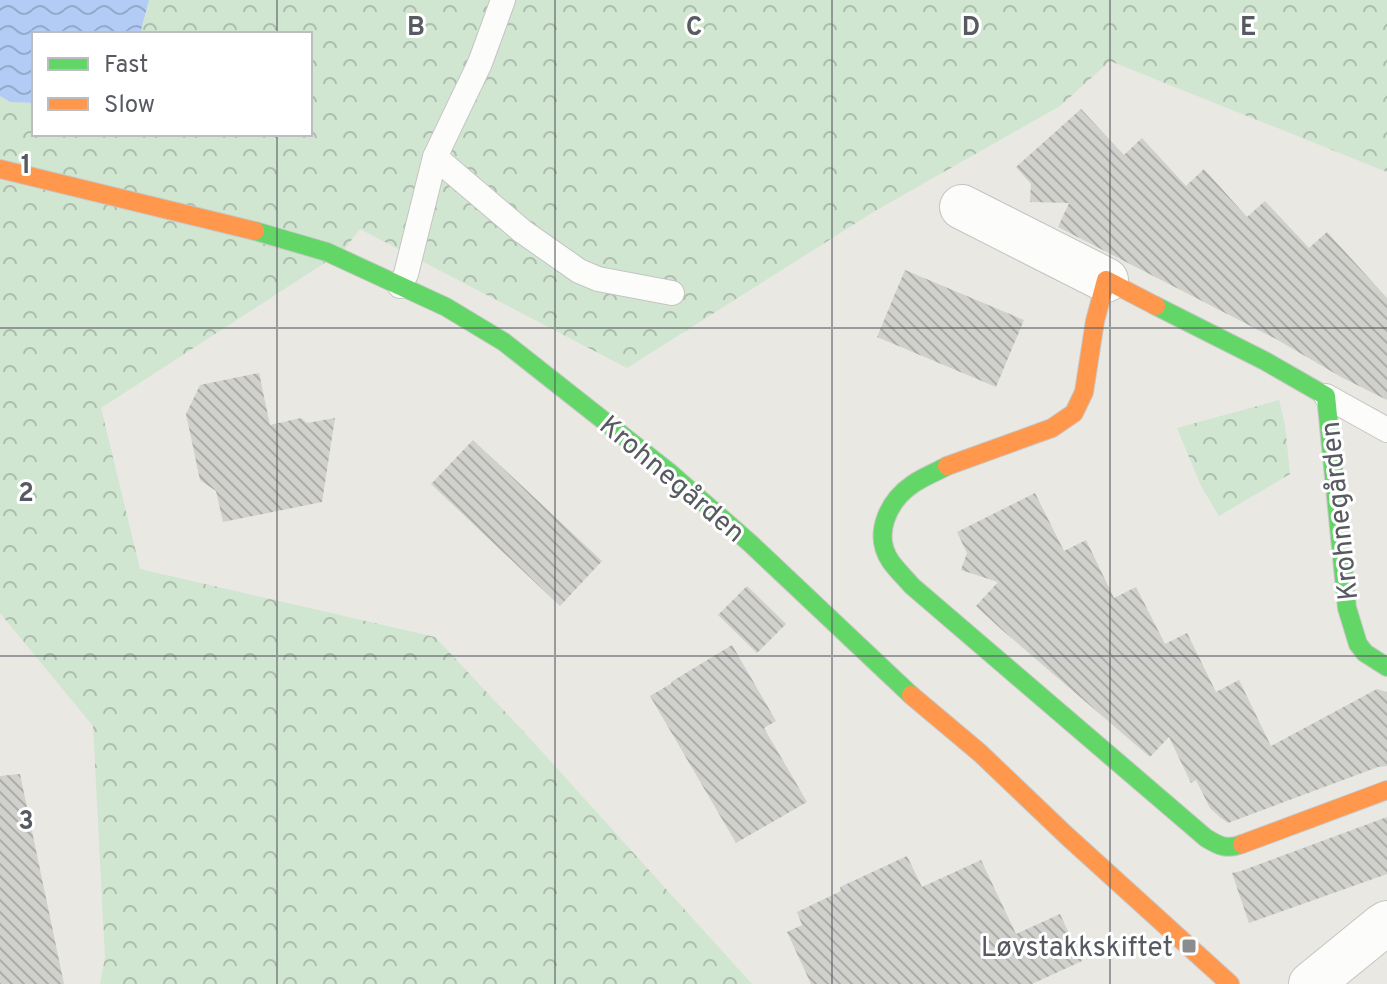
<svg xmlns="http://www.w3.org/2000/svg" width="1387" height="984" viewBox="0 0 1387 984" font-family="Overpass,sans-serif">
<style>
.forest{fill:url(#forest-crowns)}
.water{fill:url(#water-waves)}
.building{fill:url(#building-back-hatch)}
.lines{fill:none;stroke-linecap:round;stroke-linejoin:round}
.lane-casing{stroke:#c5c4c4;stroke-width:26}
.street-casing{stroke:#c5c4c4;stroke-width:46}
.fast-casing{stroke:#c7c7c7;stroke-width:20}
.slow-casing{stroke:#c7c7c7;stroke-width:20}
.lane{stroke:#fcfcfb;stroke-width:24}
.street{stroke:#fcfcfb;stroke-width:44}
.fast{stroke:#63d668;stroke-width:18}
.slow{stroke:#ff974d;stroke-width:18}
.grid{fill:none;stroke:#585a61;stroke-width:2;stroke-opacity:0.55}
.poi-dot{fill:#8b8c8e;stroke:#fff;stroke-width:3}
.labels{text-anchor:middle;stroke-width:6;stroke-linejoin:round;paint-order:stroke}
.street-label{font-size:28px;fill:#585a61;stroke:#fff}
.poi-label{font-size:28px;fill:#585a61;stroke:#fff;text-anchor:end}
.grid-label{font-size:26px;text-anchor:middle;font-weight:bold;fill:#585a61;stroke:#fff;stroke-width:6;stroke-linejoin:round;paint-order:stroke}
</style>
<defs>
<pattern id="forest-crowns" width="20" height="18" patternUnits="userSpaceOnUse" patternTransform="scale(2)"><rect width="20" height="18" fill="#d0e6d1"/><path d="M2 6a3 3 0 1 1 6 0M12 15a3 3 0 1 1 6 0" fill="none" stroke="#acbdad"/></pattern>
<pattern id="water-waves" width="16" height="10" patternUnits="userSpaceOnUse" patternTransform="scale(2)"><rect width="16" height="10" fill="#b3ccf6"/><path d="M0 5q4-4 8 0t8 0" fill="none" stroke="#94a9cb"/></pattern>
<pattern id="building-back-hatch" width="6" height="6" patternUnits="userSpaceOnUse" patternTransform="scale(2)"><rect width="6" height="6" fill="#d0d0cc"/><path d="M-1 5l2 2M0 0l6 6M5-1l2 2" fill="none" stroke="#acaca9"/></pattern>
</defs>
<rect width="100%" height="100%" fill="#e9e8e2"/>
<g class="forest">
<path d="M149,0H1387V172L1110,61L1060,106L875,211L627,368L360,229L343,251L101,408L140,569L435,637L525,733L752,984H100L105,957L93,726L0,613V96L10,102L34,103V134H310V34H140Z"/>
<path d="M1279,400L1285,425L1290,474L1219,516L1201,486L1177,428Z"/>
</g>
<path class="water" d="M0,0H149L140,34H34V103L10,102L0,96Z"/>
<g class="building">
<path d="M1081,109L1124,155L1142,138L1186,186L1204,169L1247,217L1265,201L1309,248L1327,232L1387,298V400L1341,377L1276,339L1058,227L1069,203L1030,202L1031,184L1016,167Z"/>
<path d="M905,270L1024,320L996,387L877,337Z"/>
<path d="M259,373L270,425L301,418L307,423L335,418L322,502L223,522L216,491L200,480L186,414L200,385Z"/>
<path d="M473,440L602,561L560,606L431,484Z"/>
<path d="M1035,493L1064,551L1086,540L1114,598L1136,587L1165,644L1187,633L1216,692L1239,680L1271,746L1377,689L1387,692V766L1378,767L1228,823L1221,818L1210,808L1196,780L1191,783L1169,737L1150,757L1001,629L976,606L998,582L961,570L967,553L957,532Z"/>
<path d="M747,586L786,624L757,653L718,615Z"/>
<path d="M732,645L776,721L764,728L807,802L736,843L650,696L672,683L671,682Z"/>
<path d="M20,774L64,984H0V776Z"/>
<path d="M1387,817V874L1249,923L1232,873L1241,871Z"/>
<path d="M907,856L922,887L981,860L1016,934L1060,914L1082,961L1032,984H811L787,932L802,925L797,912L841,891L840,887Z"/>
</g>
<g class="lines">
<defs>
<g id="lane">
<path d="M435,157L522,231L579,271L598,279L672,293"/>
<path d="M400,286L406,274L435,157L480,63L503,0"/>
<path d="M1326,396L1387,430"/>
</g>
<g id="street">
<path d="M962,207L1106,280"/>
<path d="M1311,984L1381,927L1387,923"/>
</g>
<g id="fast">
<path d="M255,231L327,252L446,307L504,342L669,472L751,544L911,695"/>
<path d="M1156,306L1265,361L1326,396L1347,608L1358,644L1365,653L1387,667"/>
<path d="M947,466C936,472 923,477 913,484C888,501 872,535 891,562C897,570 905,578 912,586L1206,838C1219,846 1227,850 1242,844"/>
</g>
<g id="slow">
<path d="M0,169L255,231"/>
<path d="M947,466L1052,428L1074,413L1084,392L1095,321L1106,280L1156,306"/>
<path d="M911,695L980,753L1067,836L1230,984"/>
<path d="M1242,844L1387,790"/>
</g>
</defs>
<use href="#lane" class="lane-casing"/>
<use href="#street" class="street-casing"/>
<use href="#fast" class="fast-casing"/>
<use href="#slow" class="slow-casing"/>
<use href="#lane" class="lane"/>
<use href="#street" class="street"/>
<use href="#fast" class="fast"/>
<use href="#slow" class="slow"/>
</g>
<path class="grid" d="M277,0V34M555,0V984M832,0V984M1110,0V984M277,134V984M0,328H1387M0,656H1387"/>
<rect class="poi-dot" x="1181" y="938" width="16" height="16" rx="4"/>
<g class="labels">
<g class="street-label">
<text transform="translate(673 478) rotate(40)" y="10">Krohnegården</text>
<text transform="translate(1338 511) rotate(-96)" y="10">Krohnegården</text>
</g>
<g class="poi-label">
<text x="1173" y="956">Løvstakkskiftet</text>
</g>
</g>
<g class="grid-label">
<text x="416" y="35">B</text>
<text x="694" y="35">C</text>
<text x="971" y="35">D</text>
<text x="1248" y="35">E</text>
<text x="26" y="173">1</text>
<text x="26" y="501">2</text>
<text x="26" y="829">3</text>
</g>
<rect x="32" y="32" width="280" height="104" fill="#ffffff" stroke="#bcbdc0" stroke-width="2"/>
<rect x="48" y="58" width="40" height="12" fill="#63d668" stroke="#bcbdc0" stroke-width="2"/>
<text x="104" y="72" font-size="24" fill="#585a61">Fast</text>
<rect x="48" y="98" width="40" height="12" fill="#ff974d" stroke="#bcbdc0" stroke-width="2"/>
<text x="104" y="112" font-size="24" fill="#585a61">Slow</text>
</svg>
